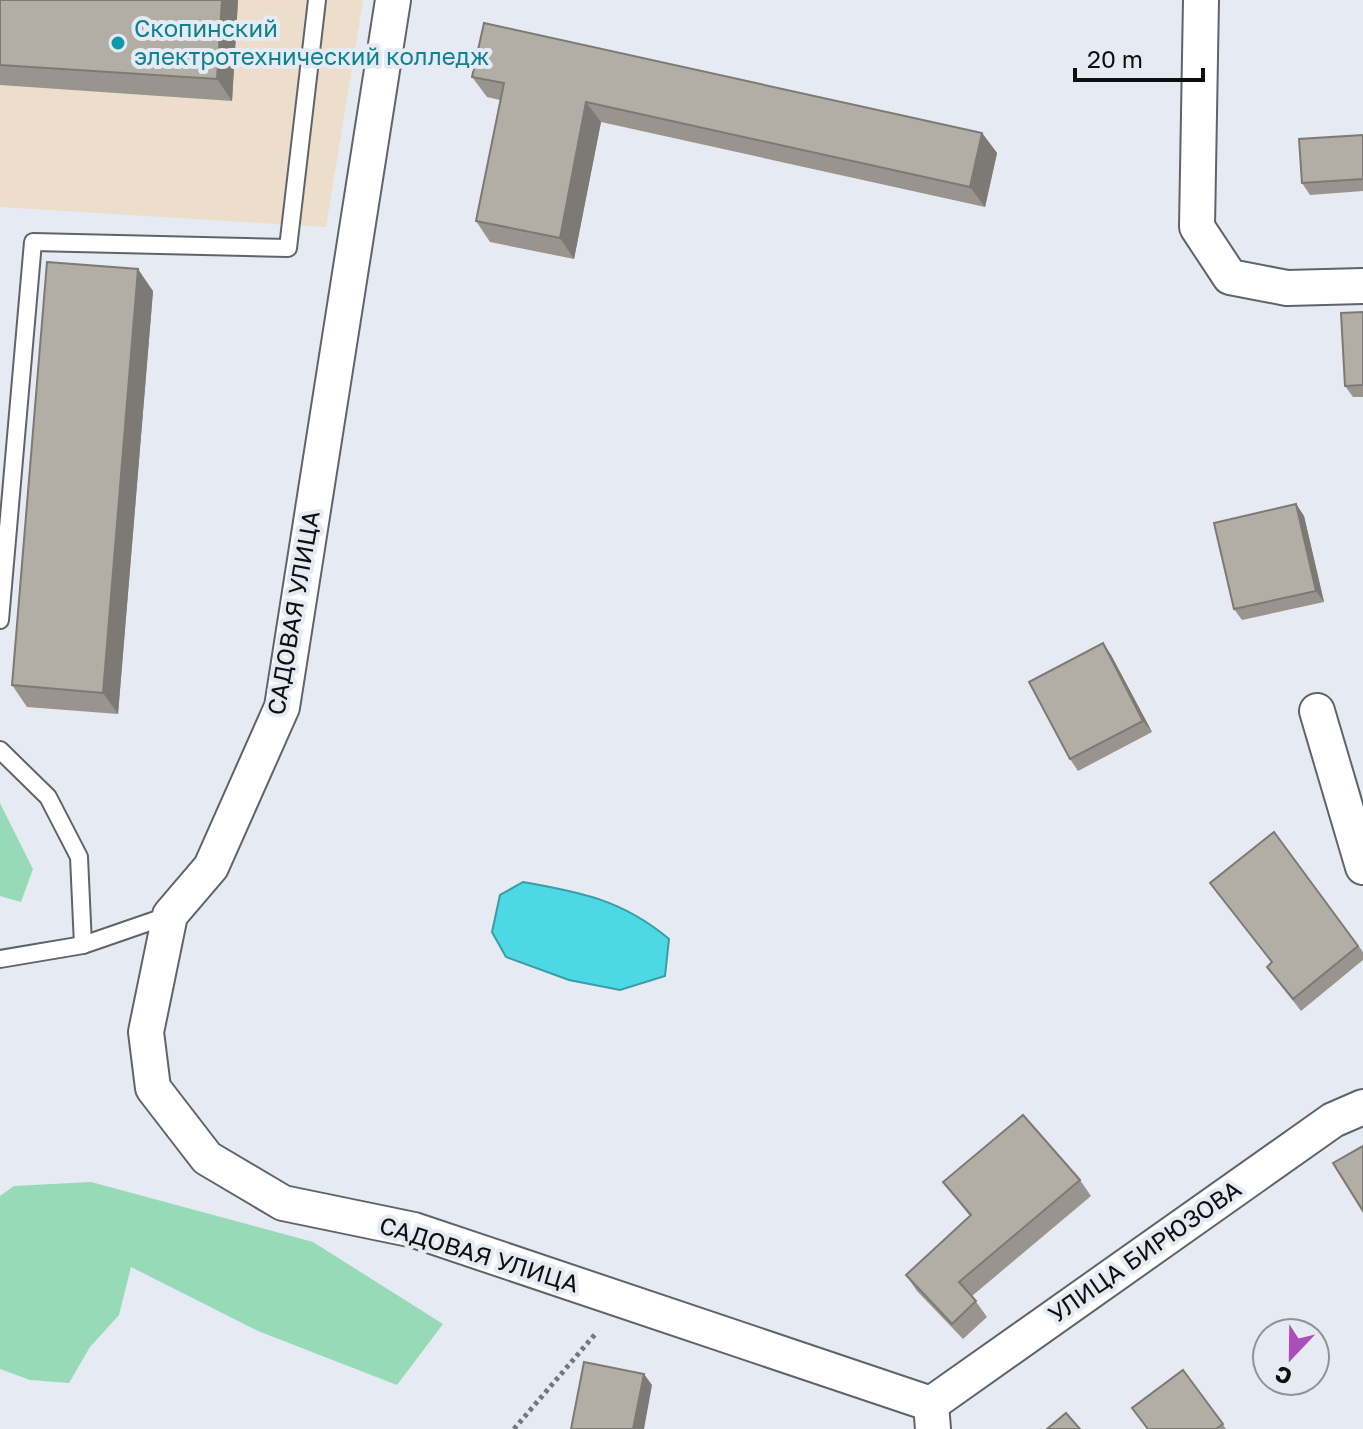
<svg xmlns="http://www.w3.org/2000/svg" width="1363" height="1429" viewBox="0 0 1363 1429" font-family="'Golos Text',sans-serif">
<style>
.education{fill:#edddcb}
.green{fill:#96dab8}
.water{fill:#4cd9e5;stroke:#399ca6;stroke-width:2}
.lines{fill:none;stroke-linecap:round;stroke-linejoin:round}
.lane-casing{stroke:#60636a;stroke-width:20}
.street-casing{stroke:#60636a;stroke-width:38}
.path{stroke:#75777d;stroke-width:5;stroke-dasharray:4 4;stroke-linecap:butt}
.lane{stroke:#fff;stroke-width:16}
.street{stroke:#fff;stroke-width:34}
.wall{fill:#99958e}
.shaded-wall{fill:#7d7974}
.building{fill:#b2ada5;stroke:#7d7974;stroke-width:2}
.culture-dot{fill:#0f9aa8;stroke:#e6eaf2;stroke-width:3}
.labels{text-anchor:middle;stroke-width:8;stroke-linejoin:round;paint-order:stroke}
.culture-label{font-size:24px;fill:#0d838f;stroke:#e6eaf2;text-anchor:start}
.street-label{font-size:24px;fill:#0e0f12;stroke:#e6eaf2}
</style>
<rect width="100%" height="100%" fill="#e6eaf2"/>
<path class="education" d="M0,0H363L326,227L0,207Z"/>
<g class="green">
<path d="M0,803L33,869L21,902L0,896Z"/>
<path d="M91,1182L313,1242L443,1324L397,1385L258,1331L131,1267L119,1315L90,1347L69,1383L30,1380L0,1369V1196L14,1186Z"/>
</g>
<path class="water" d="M523,882C580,892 623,900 669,939L665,976L620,990L569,980L506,957L492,932L500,895Z"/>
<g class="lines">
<defs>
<g id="lane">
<path d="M0,620L33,242L288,248L317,0"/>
<path d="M0,750L48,797L79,857L83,945"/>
<path d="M0,959L83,945L170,915"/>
</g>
<g id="street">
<path d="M393,0L282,707L211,867L170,915L146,1032L153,1088L207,1158L283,1203L414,1230L931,1404L933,1429"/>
<path d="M1201,0L1197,227L1230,277L1287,288L1363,286"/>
<path d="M1317,711L1363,867"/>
<path d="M931,1404L1333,1120L1363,1107"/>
</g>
</defs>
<use href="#lane" class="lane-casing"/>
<use href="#street" class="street-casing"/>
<path class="path" d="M514,1429L597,1332"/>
<use href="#lane" class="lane"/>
<use href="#street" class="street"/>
</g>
<g class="wall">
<path d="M0,0H238L232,101L0,85Z"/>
<path d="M472,77L982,133L997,153L985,207L601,122L574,259L490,242L476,221L500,100L487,97Z"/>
<path d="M1363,135V191L1310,195L1302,183Z"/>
<path d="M153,291L118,714L27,707L12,685Z"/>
<path d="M1363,312V397H1353L1345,386Z"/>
<path d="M1296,504L1304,516L1324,602L1242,620L1234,609Z"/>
<path d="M1103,643L1111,655L1152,732L1078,771L1070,759Z"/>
<path d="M1274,832L1363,952V960L1301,1011L1267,967L1272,963L1210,883Z"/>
<path d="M1080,1180L1091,1196L972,1296L987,1317L963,1339L917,1291L906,1275L970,1216L943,1182Z"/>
<path d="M1183,1370L1226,1429H1147Z"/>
</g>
<g class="shaded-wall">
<path d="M222,0H238L232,101L217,79Z"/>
<path d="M586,102L601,122L574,259L560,238Z"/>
<path d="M982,133L997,153L985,207L970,187Z"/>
<path d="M138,269L153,291L118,714L103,693Z"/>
<path d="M1296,504L1304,516L1324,602L1316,591Z"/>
<path d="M1103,643L1111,655L1152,732L1143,721Z"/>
<path d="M644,1374L652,1385L644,1429H633Z"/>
</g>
<g class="building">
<path d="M0,0H222L217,79L0,65Z"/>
<path d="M484,23L982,133L970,187L586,102L560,238L476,221L504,83L472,77Z"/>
<path d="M1363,135V179L1302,183L1299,139Z"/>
<path d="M47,262L138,269L103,693L12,685Z"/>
<path d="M1363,312V385L1345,386L1341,313Z"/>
<path d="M1296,504L1316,591L1234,609L1214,523Z"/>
<path d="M1103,643L1143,721L1070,759L1029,682Z"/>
<path d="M1274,832L1358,946L1293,999L1267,967L1272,962L1210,883Z"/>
<path d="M1023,1115L1080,1180L959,1282L976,1301L952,1324L906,1275L971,1215L943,1182Z"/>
<path d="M1363,1146V1211L1333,1163Z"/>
<path d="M584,1362L644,1374L633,1429H571Z"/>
<path d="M1183,1370L1223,1424L1216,1429H1148L1132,1408Z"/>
<path d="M1066,1413L1080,1429H1047Z"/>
</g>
<circle class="culture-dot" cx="118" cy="43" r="8"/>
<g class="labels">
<g class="culture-label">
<text x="134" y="37">Скопинский<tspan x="134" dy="28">электротехнический колледж</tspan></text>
</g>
<g class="street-label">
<text transform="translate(294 613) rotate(-80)" y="8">САДОВАЯ УЛИЦА</text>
<text transform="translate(1145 1252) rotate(-35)" y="8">УЛИЦА БИРЮЗОВА</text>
<text transform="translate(479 1255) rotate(17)" y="8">САДОВАЯ УЛИЦА</text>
</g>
</g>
<g transform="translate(1291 1357) rotate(202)"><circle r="38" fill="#e6eaf2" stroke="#909298" stroke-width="2"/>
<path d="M0-6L14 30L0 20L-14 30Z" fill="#aa4eb8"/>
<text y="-12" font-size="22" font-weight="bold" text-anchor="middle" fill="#0e0f12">С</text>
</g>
<path d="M1075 68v12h128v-12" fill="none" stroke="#0e0f12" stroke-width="4"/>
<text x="1087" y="68" font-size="24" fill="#0e0f12" stroke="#e6eaf2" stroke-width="6" paint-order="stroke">20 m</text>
</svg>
